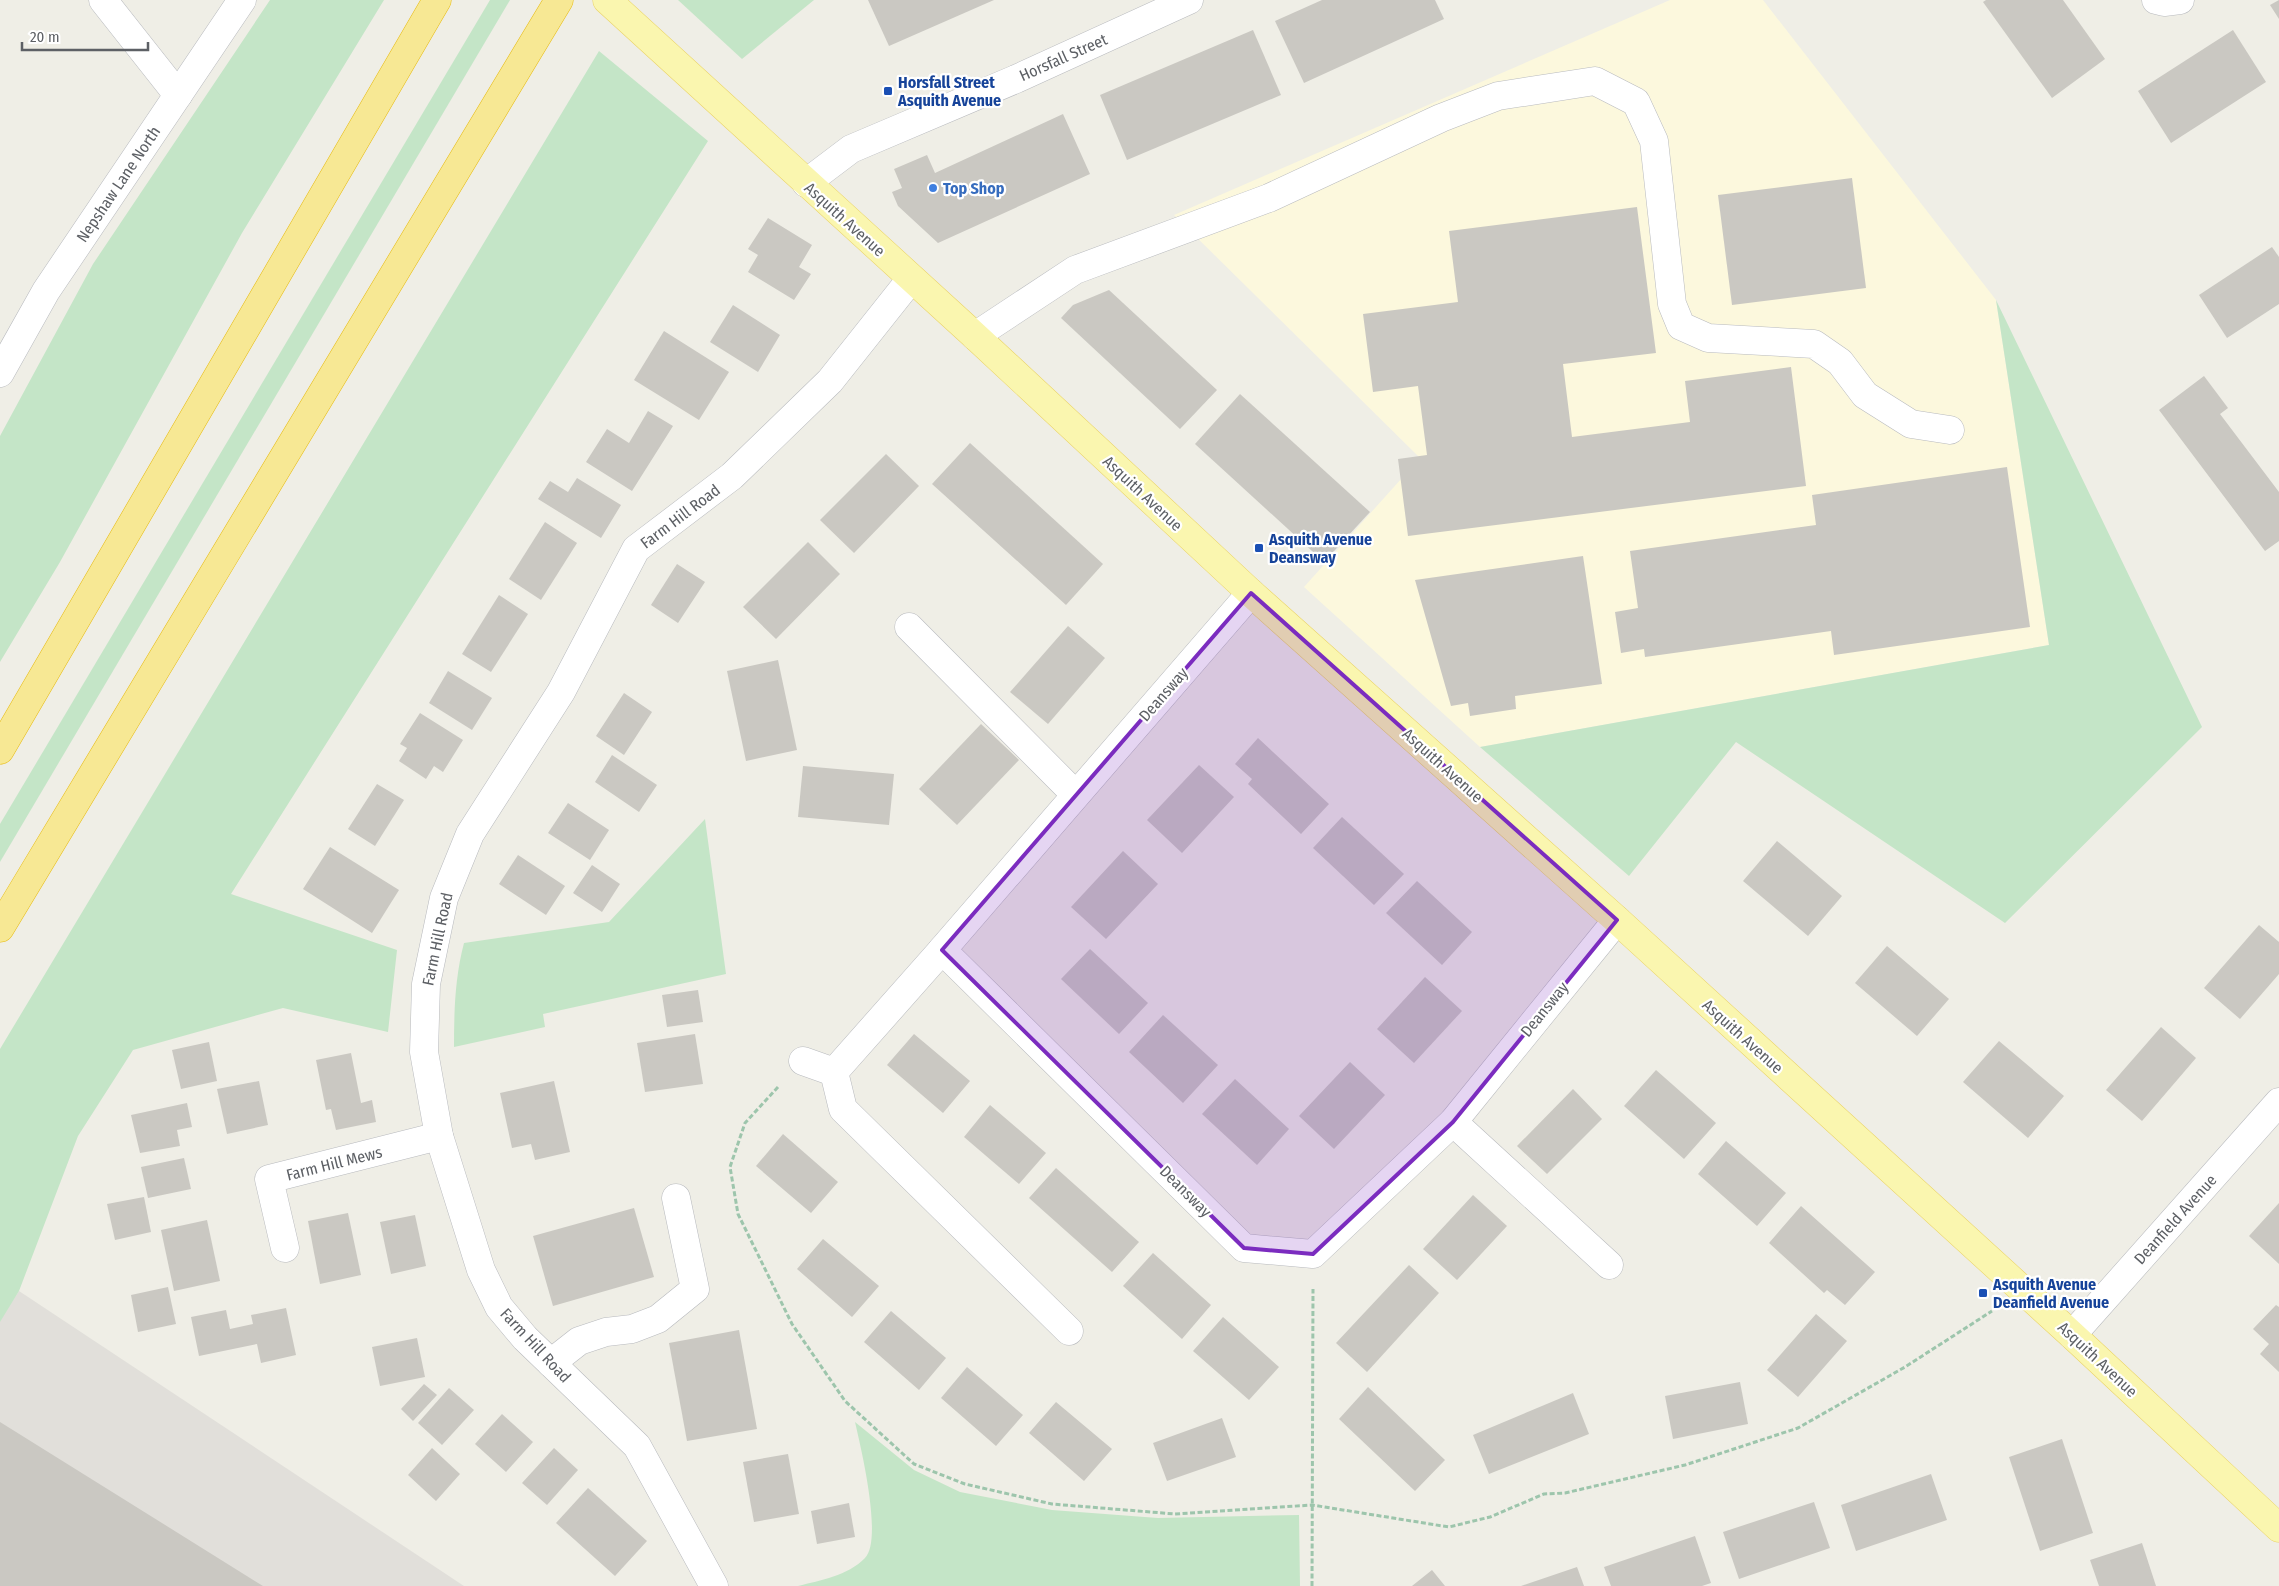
<svg xmlns="http://www.w3.org/2000/svg" width="2279" height="1586" viewBox="0 0 2279 1586" font-family="'Fira Sans Condensed',sans-serif">
<style>
.commercial{fill:#fcf8dd}
.industrial{fill:#e1dfda}
.green{fill:#c4e5c7}
.building{fill:#cac8c2}
.lines{fill:none;stroke-linecap:round;stroke-linejoin:round}
.minor-casing{stroke:#b8babe;stroke-width:29}
.major-casing{stroke:#ead264;stroke-width:29}
.highway-casing{stroke:#e7ba0d;stroke-width:29}
.path{stroke:#9dc5ac;stroke-width:3;stroke-dasharray:5 2.5;stroke-linecap:butt}
.minor{stroke:#fff;stroke-width:28}
.major{stroke:#faf6af;stroke-width:28}
.highway{stroke:#f7e894;stroke-width:28}
.marked{fill:#7b2cbf;fill-opacity:0.2;stroke:#7b2cbf;stroke-width:4;stroke-linejoin:round}
.transit-dot{fill:#1a4fb4;stroke:#fff;stroke-width:2}
.shop-dot{fill:#3f7fe0;stroke:#fff;stroke-width:2}
.labels{text-anchor:middle;stroke-width:4.5;stroke-linejoin:round;paint-order:stroke}
.street-label{font-size:16px;fill:#5d6065;stroke:#fff}
.transit-label{font-size:16px;font-weight:bold;fill:#164399;stroke:#fff;text-anchor:start}
.shop-label{font-size:16px;font-weight:bold;fill:#366cbe;stroke:#fff;text-anchor:start}
</style>
<rect width="100%" height="100%" fill="#efeee6"/>
<path class="commercial" d="M1670,0H1763L1996,300L2049,645L1480,747L1304,587L1420,458L1174,215Z"/>
<path class="industrial" d="M19,1291L464,1586H0V1320Z"/>
<g class="green">
<path d="M270,0H384L242,233L60,562L0,662V436L93,264Z"/>
<path d="M490,0H510L0,862V824Z"/>
<path d="M678,0H814L742,59Z"/>
<path d="M599,51L708,141L231,894L397,950L388,1032L283,1008L133,1050L78,1136L19,1291L0,1322V1049Z"/>
<path d="M1996,300L2202,727L2005,923L1736,742L1629,876L1480,747L2049,645Z"/>
<path d="M705,819L726,974L543,1014L545,1027L454,1047C454,1011 455,977 464,943L609,922Z"/>
<path d="M855,1422L914,1470L960,1492L1052,1510L1158,1518L1299,1515L1300,1586H798C821,1580 847,1576 865,1558C883,1540 861,1448 855,1422Z"/>
</g>
<g class="building">
<path d="M868,0H994L889,46Z"/>
<path d="M1322,0H1435L1444,19L1304,83L1275,21Z"/>
<path d="M1986,0H2063L2105,59L2052,98L1983,2Z"/>
<path d="M2279,0V19L2270,5Z"/>
<path d="M1253,30L1281,95L1127,160L1100,95Z"/>
<path d="M2233,30L2266,82L2171,143L2138,91Z"/>
<path d="M1063,114L1090,174L938,243L898,206L892,192L902,188L894,169L927,155L935,173Z"/>
<path d="M1852,178L1866,288L1732,305L1718,195Z"/>
<path d="M1637,207L1656,353L1563,364L1572,437L1690,422L1685,381L1791,367L1806,486L1408,536L1398,459L1427,455L1418,386L1373,392L1363,314L1458,302L1449,231Z"/>
<path d="M768,218L812,245L799,267L811,274L794,300L748,272L758,255L748,249Z"/>
<path d="M2272,247L2279,257V304L2227,338L2199,295Z"/>
<path d="M1109,290L1217,390L1180,429L1061,318L1073,305Z"/>
<path d="M733,305L780,335L758,372L710,342Z"/>
<path d="M664,331L729,372L699,420L634,380Z"/>
<path d="M2204,376L2228,408L2220,414L2279,492V541L2265,551L2159,410Z"/>
<path d="M1240,394L1370,512L1324,562L1195,444Z"/>
<path d="M648,411L673,426L632,491L586,462L607,429L629,443Z"/>
<path d="M970,443L1103,564L1066,605L932,484Z"/>
<path d="M886,454L919,486L854,553L820,520Z"/>
<path d="M2007,467L2030,627L1834,655L1831,631L1645,657L1644,649L1621,653L1615,612L1638,608L1630,551L1816,525L1812,495Z"/>
<path d="M577,478L621,505L601,538L538,499L550,481L568,492Z"/>
<path d="M545,522L577,543L541,600L509,579Z"/>
<path d="M808,542L840,574L776,639L743,607Z"/>
<path d="M1583,556L1602,684L1515,696L1516,709L1470,716L1468,703L1451,706L1415,580Z"/>
<path d="M677,564L705,582L678,623L651,605Z"/>
<path d="M499,595L528,614L491,672L462,654Z"/>
<path d="M1068,626L1105,658L1048,724L1010,692Z"/>
<path d="M778,660L797,750L746,761L727,671Z"/>
<path d="M448,671L492,698L472,730L429,703Z"/>
<path d="M624,693L652,712L624,755L596,736Z"/>
<path d="M420,713L463,740L443,772L434,766L426,779L399,761L407,748L400,744Z"/>
<path d="M981,724L1019,760L957,825L919,789Z"/>
<path d="M1258,738L1329,804L1301,834L1248,784L1252,779L1235,764Z"/>
<path d="M612,755L657,785L639,812L595,782Z"/>
<path d="M1199,765L1234,797L1182,853L1147,820Z"/>
<path d="M803,766L894,774L889,825L798,817Z"/>
<path d="M377,784L404,800L375,846L348,829Z"/>
<path d="M568,803L609,830L590,860L548,833Z"/>
<path d="M1342,817L1404,874L1374,905L1313,848Z"/>
<path d="M1777,841L1842,896L1808,936L1743,881Z"/>
<path d="M330,847L399,890L372,933L303,889Z"/>
<path d="M1123,851L1158,884L1106,939L1071,907Z"/>
<path d="M518,855L565,886L546,915L499,884Z"/>
<path d="M592,865L620,884L602,912L573,893Z"/>
<path d="M1417,881L1472,932L1442,965L1386,913Z"/>
<path d="M2259,925L2279,942V974L2240,1019L2204,988Z"/>
<path d="M1887,946L1949,999L1917,1036L1855,983Z"/>
<path d="M1090,949L1148,1003L1119,1034L1061,979Z"/>
<path d="M1425,977L1462,1011L1414,1063L1377,1029Z"/>
<path d="M698,990L703,1022L667,1027L662,995Z"/>
<path d="M1163,1015L1218,1065L1183,1103L1129,1052Z"/>
<path d="M2161,1027L2196,1058L2142,1121L2106,1090Z"/>
<path d="M695,1034L703,1084L645,1092L637,1043Z"/>
<path d="M914,1034L970,1081L943,1113L887,1065Z"/>
<path d="M1999,1041L2064,1096L2028,1138L1963,1082Z"/>
<path d="M209,1042L217,1081L181,1089L172,1050Z"/>
<path d="M351,1053L361,1103L372,1100L376,1122L336,1130L331,1109L326,1110L316,1060Z"/>
<path d="M1350,1062L1385,1095L1334,1149L1299,1116Z"/>
<path d="M1656,1070L1716,1123L1684,1159L1624,1106Z"/>
<path d="M1235,1079L1289,1129L1257,1165L1202,1114Z"/>
<path d="M259,1081L268,1125L227,1134L217,1089Z"/>
<path d="M554,1081L570,1152L535,1160L531,1144L512,1148L500,1093Z"/>
<path d="M1573,1089L1602,1119L1547,1174L1517,1146Z"/>
<path d="M187,1103L192,1127L177,1130L180,1146L140,1153L131,1115Z"/>
<path d="M990,1105L1046,1153L1019,1184L964,1137Z"/>
<path d="M783,1134L838,1182L811,1213L756,1166Z"/>
<path d="M1726,1141L1786,1193L1757,1226L1698,1174Z"/>
<path d="M184,1158L191,1189L148,1198L141,1167Z"/>
<path d="M1056,1168L1139,1242L1112,1272L1029,1198Z"/>
<path d="M1473,1195L1507,1226L1457,1280L1423,1249Z"/>
<path d="M144,1197L151,1232L115,1240L107,1204Z"/>
<path d="M2279,1203V1264L2249,1236Z"/>
<path d="M1801,1206L1875,1272L1845,1305L1827,1290L1824,1293L1769,1243Z"/>
<path d="M634,1208L654,1277L553,1306L533,1236Z"/>
<path d="M348,1213L361,1275L320,1284L308,1221Z"/>
<path d="M415,1215L426,1266L391,1274L380,1222Z"/>
<path d="M207,1220L220,1281L174,1291L161,1230Z"/>
<path d="M823,1239L879,1286L852,1317L797,1269Z"/>
<path d="M1153,1253L1211,1305L1182,1339L1123,1286Z"/>
<path d="M1409,1265L1439,1293L1367,1372L1336,1343Z"/>
<path d="M168,1287L176,1324L138,1332L131,1295Z"/>
<path d="M2276,1305L2279,1307V1372L2260,1354L2269,1344L2253,1329Z"/>
<path d="M286,1308L296,1355L261,1363L257,1344L199,1356L191,1317L226,1310L230,1329L253,1324L251,1315Z"/>
<path d="M891,1311L946,1358L919,1390L864,1342Z"/>
<path d="M1816,1314L1847,1341L1798,1397L1767,1370Z"/>
<path d="M1223,1317L1279,1367L1249,1400L1193,1351Z"/>
<path d="M739,1330L757,1429L687,1441L669,1343Z"/>
<path d="M417,1338L425,1377L380,1386L372,1347Z"/>
<path d="M967,1367L1023,1415L996,1446L941,1398Z"/>
<path d="M1740,1382L1748,1424L1673,1439L1665,1396Z"/>
<path d="M424,1384L437,1395L413,1421L401,1409Z"/>
<path d="M1368,1387L1445,1460L1415,1491L1339,1419Z"/>
<path d="M449,1388L474,1410L442,1445L418,1423Z"/>
<path d="M1573,1393L1589,1434L1489,1474L1473,1435Z"/>
<path d="M1056,1402L1112,1449L1084,1481L1029,1433Z"/>
<path d="M502,1414L533,1442L506,1472L475,1444Z"/>
<path d="M1222,1418L1236,1457L1167,1481L1153,1443Z"/>
<path d="M0,1422L263,1586H0Z"/>
<path d="M2062,1439L2093,1533L2040,1551L2009,1457Z"/>
<path d="M432,1448L460,1474L436,1501L408,1475Z"/>
<path d="M554,1448L578,1470L547,1505L522,1483Z"/>
<path d="M788,1454L799,1514L754,1522L743,1462Z"/>
<path d="M1931,1474L1947,1520L1856,1551L1841,1505Z"/>
<path d="M588,1488L647,1541L615,1576L556,1523Z"/>
<path d="M1814,1502L1830,1548L1739,1579L1723,1532Z"/>
<path d="M849,1503L855,1537L817,1544L811,1511Z"/>
<path d="M1695,1536L1711,1583L1702,1586H1611L1604,1567Z"/>
<path d="M2142,1543L2156,1586H2099L2090,1560Z"/>
<path d="M1577,1567L1584,1586H1521Z"/>
<path d="M1432,1570L1445,1586H1412Z"/>
</g>
<g class="lines">
<defs>
<g id="minor">
<path d="M103,0L178,95"/>
<path d="M2156,0L2164,2L2180,0"/>
<path d="M806,183L851,149L1016,79L1189,0"/>
<path d="M975,336L1075,270L1269,198L1441,118L1498,96L1595,81L1636,102L1654,141L1672,304L1681,326L1708,338L1814,344L1840,362L1865,395L1911,424L1950,430"/>
<path d="M0,373L46,291L242,0"/>
<path d="M1251,593L942,950L1244,1248L1313,1254L1453,1122L1617,920"/>
<path d="M909,627L1075,794"/>
<path d="M942,950L834,1072L843,1109L1069,1331"/>
<path d="M803,1061L834,1072"/>
<path d="M1453,1122L1609,1265"/>
<path d="M285,1248L269,1179L439,1136"/>
<path d="M2072,1335L2279,1102"/>
<path d="M551,1363L579,1341L606,1332L632,1329L658,1319L695,1289L676,1198"/>
<path d="M714,1586L637,1446L525,1338L499,1307L481,1270L439,1136L424,1052L426,984L444,898L470,834L561,692L636,549L732,476L830,381L911,279"/>
</g>
<path id="major" d="M607,0L975,336L1251,593L1617,920L2072,1335L2279,1528"/>
<g id="highway">
<path d="M0,750L437,0"/>
<path d="M0,928L559,0"/>
</g>
</defs>
<use href="#minor" class="minor-casing"/>
<use href="#major" class="major-casing"/>
<use href="#highway" class="highway-casing"/>
<g class="path">
<path d="M778,1087L745,1123L730,1167L738,1214L792,1324L845,1401L914,1464L965,1484L1052,1504L1175,1514L1312,1505L1449,1527L1490,1517L1544,1494L1565,1493L1685,1465L1798,1428L1905,1367L1992,1311"/>
<path d="M1312,1586L1313,1289"/>
</g>
<use href="#minor" class="minor"/>
<use href="#major" class="major"/>
<use href="#highway" class="highway"/>
</g>
<path class="marked" d="M1251,593L1617,920L1453,1122L1313,1254L1244,1248L942,950Z"/>
<g class="transit-dot">
<rect x="883" y="86" width="10" height="10" rx="2.5"/>
<rect x="1254" y="543" width="10" height="10" rx="2.5"/>
<rect x="1978" y="1288" width="10" height="10" rx="2.5"/>
</g>
<circle class="shop-dot" cx="933" cy="188" r="5"/>
<g class="labels">
<g class="street-label">
<text transform="translate(1063 57) rotate(-24)" y="6">Horsfall Street</text>
<text transform="translate(118 184) rotate(-56)" y="6">Nepshaw Lane North</text>
<text transform="translate(845 219) rotate(42)" y="6">Asquith Avenue</text>
<text transform="translate(1143 493) rotate(43)" y="6">Asquith Avenue</text>
<text transform="translate(680 516) rotate(-37)" y="6">Farm Hill Road</text>
<text transform="translate(1163 694) rotate(-49)" y="6">Deansway</text>
<text transform="translate(1443 765) rotate(42)" y="6">Asquith Avenue</text>
<text transform="translate(437 939) rotate(-78)" y="6">Farm Hill Road</text>
<text transform="translate(1544 1009) rotate(-51)" y="6">Deansway</text>
<text transform="translate(1743 1036) rotate(42)" y="6">Asquith Avenue</text>
<text transform="translate(334 1163) rotate(-14)" y="6">Farm Hill Mews</text>
<text transform="translate(1186 1191) rotate(45)" y="6">Deansway</text>
<text transform="translate(2175 1219) rotate(-48)" y="6">Deanfield Avenue</text>
<text transform="translate(536 1345) rotate(47)" y="6">Farm Hill Road</text>
<text transform="translate(2098 1359) rotate(43)" y="6">Asquith Avenue</text>
</g>
<g class="transit-label">
<text x="898" y="88">Horsfall Street<tspan x="898" dy="18">Asquith Avenue</tspan></text>
<text x="1269" y="545">Asquith Avenue<tspan x="1269" dy="18">Deansway</tspan></text>
<text x="1993" y="1290">Asquith Avenue<tspan x="1993" dy="18">Deanfield Avenue</tspan></text>
</g>
<g class="shop-label">
<text x="943" y="194">Top Shop</text>
</g>
</g>
<path d="M22 42v8h126v-8" fill="none" stroke="#5d6065" stroke-width="2.5"/>
<text x="30" y="42" font-size="15" fill="#5d6065" stroke="#ffffff" stroke-width="4" paint-order="stroke">20 m</text>
</svg>
